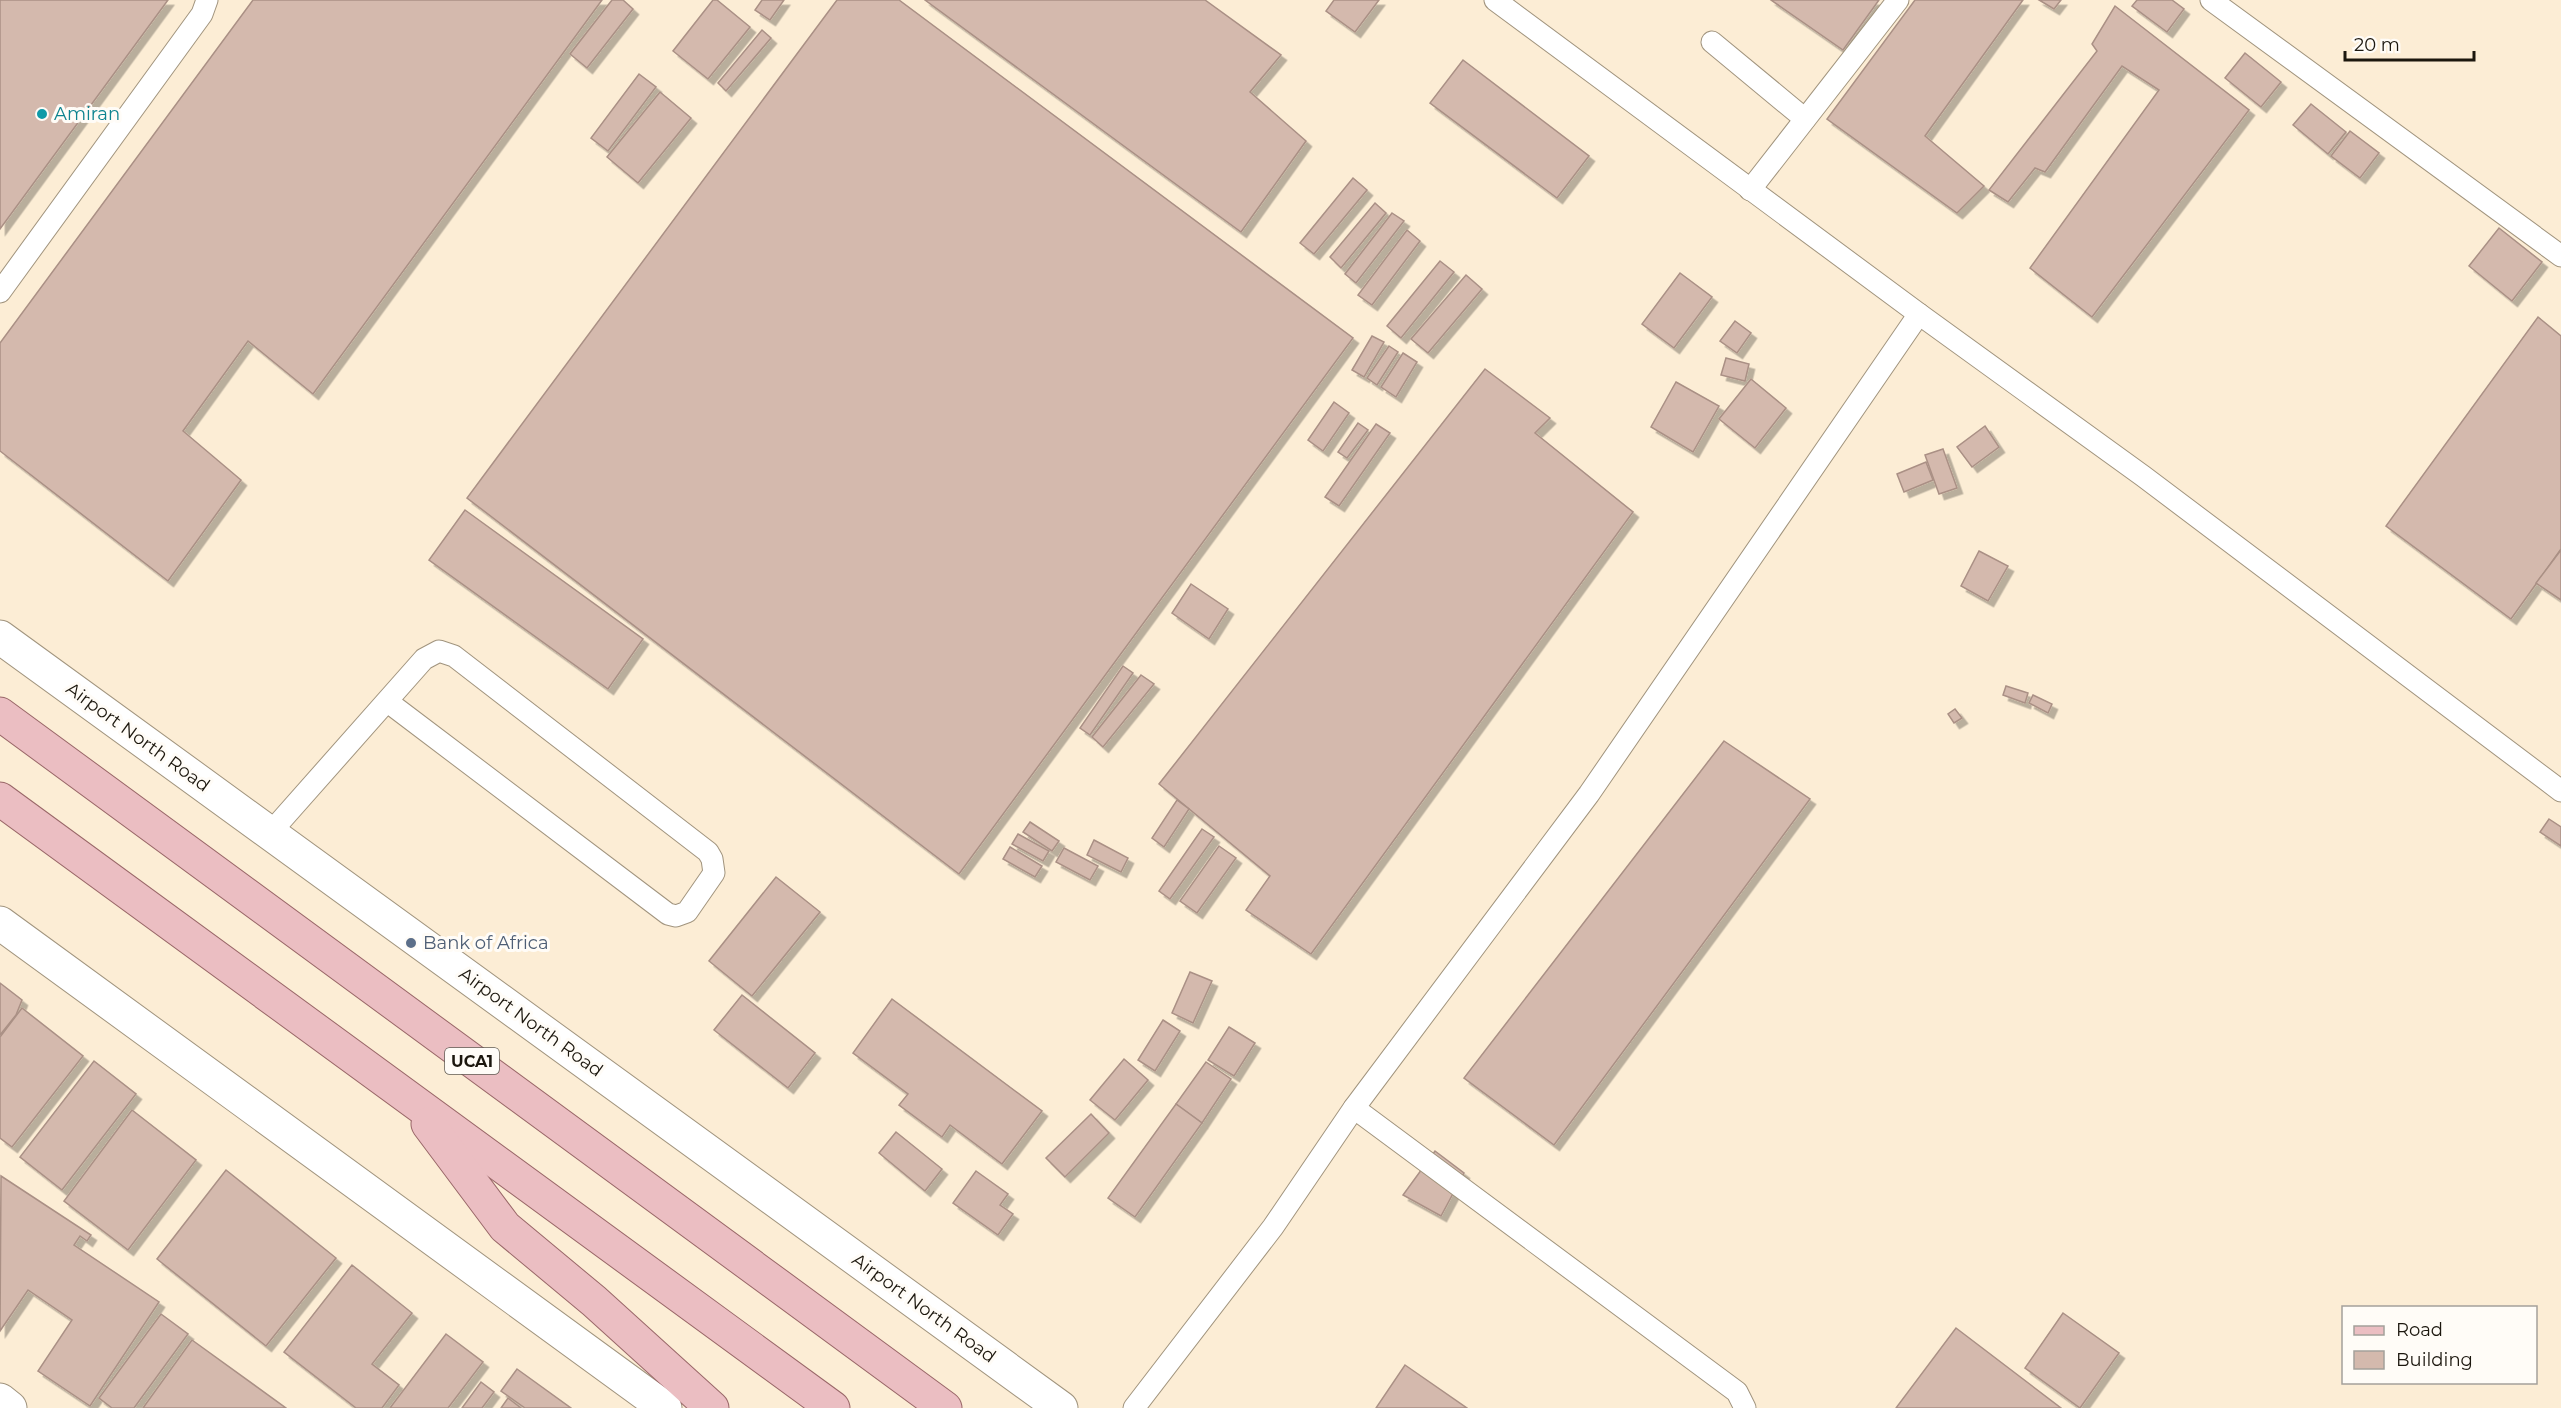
<svg xmlns="http://www.w3.org/2000/svg" width="2561" height="1408" viewBox="0 0 2561 1408" font-family="Montserrat,sans-serif">
<style>
.building{fill:#d4b9ad;stroke:#aa9085;stroke-width:1.5;filter:url(#shadow)}
.lines{fill:none;stroke-linecap:round;stroke-linejoin:round}
.service-casing{stroke:#a1947e;stroke-width:23}
.minor-casing{stroke:#a1947e;stroke-width:35}
.secondary-casing{stroke:#a1947e;stroke-width:35}
.primary-casing{stroke:#996768;stroke-width:35}
.service{stroke:#fff;stroke-width:21}
.minor{stroke:#fff;stroke-width:33}
.secondary{stroke:#fff;stroke-width:33}
.primary{stroke:#ebbec2;stroke-width:33}
.culture-dot{fill:#0f9aa8;stroke:#fffcf7;stroke-width:2}
.service-dot{fill:#5c6f8a;stroke:#fffcf7;stroke-width:2}
.labels{text-anchor:middle;stroke-width:6;stroke-linejoin:round;paint-order:stroke}
.shield{fill:#fffcf7;stroke:#605c54;stroke-width:1.5}
.shield-label{font-size:16px;font-weight:bold;fill:#1c170e}
.culture-label{font-size:18px;fill:#0d838f;stroke:#fffcf7;text-anchor:start}
.street-label{font-size:18px;fill:#1c170e;stroke:#fffcf7}
.service-label{font-size:18px;fill:#4e5e75;stroke:#fffcf7;text-anchor:start}
</style>
<defs>
<filter id="shadow"><feDropShadow dx="5.5" dy="5.5" stdDeviation="0" flood-color="#0004"/></filter>
</defs>
<rect width="100%" height="100%" fill="#fcedd5"/>
<g class="building">
<path d="M0,0H168L0,229Z"/>
<path d="M253,0H602L313,394L248,341L183,431L241,480L168,581L0,451V343Z"/>
<path d="M612,0H623L633,9L587,68L570,54Z"/>
<path d="M713,0H717L750,27L708,79L673,51Z"/>
<path d="M762,0H784L770,20L755,10Z"/>
<path d="M837,0H899L1353,338L959,874L467,498Z"/>
<path d="M925,0H1205L1281,55L1250,92L1306,141L1241,232Z"/>
<path d="M1334,0H1379L1355,32L1326,11Z"/>
<path d="M1771,0H1879L1843,50Z"/>
<path d="M1915,0H2023L1925,136L1984,186L1957,213L1827,119Z"/>
<path d="M2039,0H2061L2054,9Z"/>
<path d="M2137,0H2172L2184,9L2167,32L2132,6Z"/>
<path d="M2115,6L2249,110L2092,317L2030,268L2159,90L2122,66L2045,172L2035,168L2008,202L1989,190L2097,51L2092,44Z"/>
<path d="M762,30L771,38L726,91L718,83Z"/>
<path d="M2245,53L2281,82L2261,107L2225,78Z"/>
<path d="M1463,60L1589,156L1557,198L1430,103Z"/>
<path d="M639,74L656,87L608,151L591,138Z"/>
<path d="M660,92L691,118L638,183L607,157Z"/>
<path d="M2311,104L2346,132L2328,154L2293,125Z"/>
<path d="M2350,131L2379,153L2360,178L2331,156Z"/>
<path d="M1353,178L1367,190L1314,254L1300,243Z"/>
<path d="M1375,203L1386,213L1341,268L1330,257Z"/>
<path d="M1392,213L1404,221L1356,283L1345,274Z"/>
<path d="M2499,228L2542,262L2512,301L2469,266Z"/>
<path d="M1407,230L1420,241L1372,305L1358,295Z"/>
<path d="M1440,261L1454,272L1401,338L1387,326Z"/>
<path d="M1680,273L1712,297L1674,348L1642,324Z"/>
<path d="M1466,275L1482,289L1428,353L1411,339Z"/>
<path d="M2538,317L2561,336V549L2511,619L2386,526Z"/>
<path d="M1735,321L1751,333L1737,353L1720,341Z"/>
<path d="M1372,336L1384,342L1364,377L1352,370Z"/>
<path d="M1389,346L1398,352L1377,385L1367,378Z"/>
<path d="M1403,353L1417,362L1396,397L1381,387Z"/>
<path d="M1726,358L1749,364L1745,381L1721,375Z"/>
<path d="M1485,369L1550,418L1535,433L1633,512L1311,954L1246,910L1270,876L1159,784Z"/>
<path d="M1751,379L1786,408L1755,448L1719,419Z"/>
<path d="M1676,382L1719,406L1693,452L1651,427Z"/>
<path d="M1334,402L1349,413L1323,451L1308,440Z"/>
<path d="M1358,423L1368,430L1347,458L1338,452Z"/>
<path d="M1376,424L1390,433L1339,506L1325,497Z"/>
<path d="M1985,426L1999,447L1972,467L1957,447Z"/>
<path d="M1943,449L1957,488L1939,494L1925,455Z"/>
<path d="M1926,462L1933,480L1904,492L1897,474Z"/>
<path d="M465,510L643,639L608,689L429,560Z"/>
<path d="M2561,550V600L2536,583Z"/>
<path d="M1979,551L2008,566L1988,601L1961,586Z"/>
<path d="M1191,584L1228,609L1209,639L1172,613Z"/>
<path d="M1123,666L1133,673L1090,735L1080,728Z"/>
<path d="M1141,675L1154,684L1103,747L1092,737Z"/>
<path d="M2006,686L2028,693L2025,703L2003,695Z"/>
<path d="M2033,695L2052,704L2048,713L2029,703Z"/>
<path d="M1955,709L1962,718L1954,723L1948,714Z"/>
<path d="M1724,741L1810,799L1554,1145L1464,1078Z"/>
<path d="M1177,800L1189,809L1164,847L1152,838Z"/>
<path d="M2549,819L2561,827V846L2540,832Z"/>
<path d="M1030,822L1059,841L1052,851L1023,832Z"/>
<path d="M1202,829L1214,837L1170,899L1159,891Z"/>
<path d="M1018,834L1049,851L1043,861L1012,844Z"/>
<path d="M1094,840L1128,858L1121,872L1087,855Z"/>
<path d="M1219,846L1236,858L1197,913L1180,901Z"/>
<path d="M1010,847L1042,866L1035,877L1003,859Z"/>
<path d="M1064,848L1098,866L1090,880L1056,862Z"/>
<path d="M776,877L820,912L752,996L709,961Z"/>
<path d="M1190,972L1212,981L1193,1023L1172,1013Z"/>
<path d="M0,983L22,1000L16,1015L0,1035Z"/>
<path d="M742,995L815,1053L788,1088L714,1030Z"/>
<path d="M892,999L1042,1111L1002,1164L950,1125L942,1137L899,1105L908,1094L853,1053Z"/>
<path d="M22,1008L83,1056L12,1147L0,1138V1037Z"/>
<path d="M1163,1020L1180,1031L1155,1071L1138,1060Z"/>
<path d="M1229,1027L1255,1043L1234,1076L1208,1060Z"/>
<path d="M1124,1059L1148,1080L1115,1120L1090,1100Z"/>
<path d="M94,1061L136,1094L62,1190L20,1157Z"/>
<path d="M1206,1062L1231,1079L1202,1123L1176,1104Z"/>
<path d="M1176,1104L1202,1123L1135,1217L1108,1198Z"/>
<path d="M132,1110L196,1160L128,1250L64,1201Z"/>
<path d="M1091,1114L1109,1133L1065,1177L1046,1158Z"/>
<path d="M896,1132L942,1169L925,1191L879,1153Z"/>
<path d="M1435,1151L1464,1173L1441,1216L1403,1195Z"/>
<path d="M226,1170L336,1258L266,1346L157,1259Z"/>
<path d="M976,1171L1008,1194L1000,1205L1013,1214L998,1235L953,1203Z"/>
<path d="M1,1176L91,1235L87,1241L80,1236L74,1245L159,1302L90,1406L38,1371L72,1320L28,1290L0,1331Z"/>
<path d="M352,1265L412,1313L372,1364L399,1385L382,1408H356L284,1352Z"/>
<path d="M2063,1313L2119,1353L2080,1408L2025,1368Z"/>
<path d="M161,1314L188,1334L134,1408H112L99,1398Z"/>
<path d="M1956,1328L2061,1408H1896Z"/>
<path d="M446,1334L483,1362L448,1408H390Z"/>
<path d="M192,1340L286,1408H143Z"/>
<path d="M1405,1365L1467,1408H1376Z"/>
<path d="M517,1369L571,1408H525L501,1391Z"/>
<path d="M481,1382L494,1392L482,1408H462Z"/>
<path d="M508,1398L521,1408H501Z"/>
</g>
<g class="lines">
<defs>
<g id="service">
<path d="M1495,0L1919,314L2143,476L2561,791"/>
<path d="M2211,0L2561,256"/>
<path d="M1712,42L1805,119"/>
<path d="M1750,190L1898,0"/>
<path d="M0,292L202,14L207,0"/>
<path d="M270,833L424,659L439,651L454,656L708,852L712,859L714,873L687,912L676,916L668,914L388,702"/>
<path d="M1354,1108L1737,1392L1745,1408"/>
<path d="M1134,1408L1273,1227L1354,1108L1589,794L1919,314"/>
</g>
<path id="minor" d="M0,1400L10,1408"/>
<g id="secondary">
<path d="M0,637L1061,1408"/>
<path d="M0,923L665,1408"/>
</g>
<g id="primary">
<path d="M0,714L945,1408"/>
<path d="M0,799L833,1408"/>
<path d="M428,1124L505,1227L594,1301L712,1408"/>
</g>
</defs>
<use href="#service" class="service-casing"/>
<use href="#minor" class="minor-casing"/>
<use href="#secondary" class="secondary-casing"/>
<use href="#primary" class="primary-casing"/>
<use href="#service" class="service"/>
<use href="#minor" class="minor"/>
<use href="#secondary" class="secondary"/>
<use href="#primary" class="primary"/>
</g>
<circle class="culture-dot" cx="42" cy="114" r="6"/>
<circle class="service-dot" cx="411" cy="943" r="6"/>
<g class="labels">
<rect class="shield" x="445" y="1048" width="54" height="26" rx="4.5"/>
<g class="shield-label">
<text x="472" y="1067">UCA1</text>
</g>
<g class="culture-label">
<text x="54" y="120">Amiran</text>
</g>
<g class="street-label">
<text transform="translate(138 737) rotate(36)" y="6">Airport North Road</text>
<text transform="translate(531 1022) rotate(36)" y="6">Airport North Road</text>
<text transform="translate(924 1308) rotate(36)" y="6">Airport North Road</text>
</g>
<g class="service-label">
<text x="423" y="949">Bank of Africa</text>
</g>
</g>
<rect x="2342" y="1306" width="195" height="78" fill="#fffcf7" stroke="#a4a09a" stroke-width="1.5"/>
<rect x="2354" y="1326" width="30" height="9" fill="#ebbec2" stroke="#a4a09a" stroke-width="1.5"/>
<text x="2396" y="1336" font-size="18" fill="#1c170e">Road</text>
<rect x="2354" y="1351" width="30" height="18" fill="#d4b9ad" stroke="#a4a09a" stroke-width="1.5"/>
<text x="2396" y="1366" font-size="18" fill="#1c170e">Building</text>
<path d="M2345 51v9h129v-9" fill="none" stroke="#1c170e" stroke-width="3"/>
<text x="2354" y="51" font-size="18" fill="#1c170e" stroke="#fffcf7" stroke-width="4.5" paint-order="stroke">20 m</text>
</svg>
